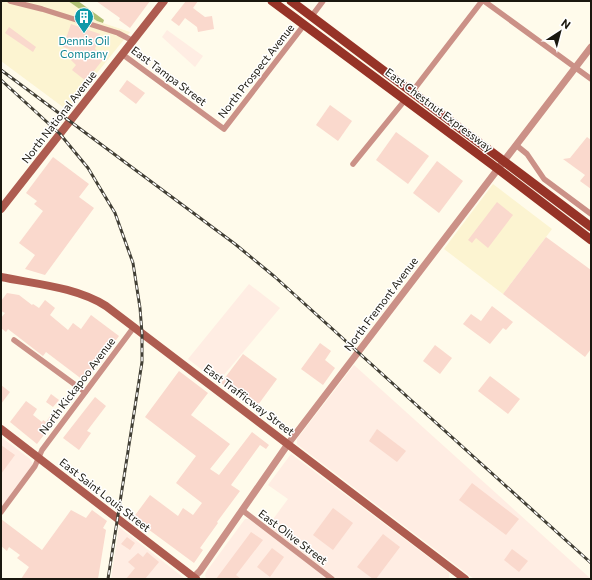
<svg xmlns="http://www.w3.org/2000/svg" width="592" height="580" viewBox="0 0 592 580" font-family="Commissioner,sans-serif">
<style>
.commercial{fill:#ffede3}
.built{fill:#fcf4d1}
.forest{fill:#b2c075}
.building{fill:#fad9cd}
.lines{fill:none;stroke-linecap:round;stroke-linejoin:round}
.minor{stroke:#cb9187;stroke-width:5.5}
.tertiary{stroke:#cb9187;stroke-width:7}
.secondary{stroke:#ae5c50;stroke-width:8}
.primary{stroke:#963327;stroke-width:9}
.rail-casing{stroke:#413e34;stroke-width:3}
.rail{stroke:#fff;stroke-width:1.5;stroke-dasharray:4.5;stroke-linecap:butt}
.labels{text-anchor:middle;stroke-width:3;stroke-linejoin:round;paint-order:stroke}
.culture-label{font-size:11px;fill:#0d838f;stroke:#fff}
.street-label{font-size:11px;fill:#1a180f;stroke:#fff}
</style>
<rect width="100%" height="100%" fill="#fffbeb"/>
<g class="commercial">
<path d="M167,30L203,56L195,67L162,37Z"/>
<path d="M249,284L280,308L218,382L188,359Z"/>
<path d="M354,365L591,579H474L298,445L297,444V439Z"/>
<path d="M1,437L30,459L33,464L1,508Z"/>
<path d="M291,454L447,571L449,573V579H337L268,526L288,499L268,485Z"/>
<path d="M245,519H249L328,579H207L205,576L206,572Z"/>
<path d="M119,527L184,578L185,579H111Z"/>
</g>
<g class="built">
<path d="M1,1H68L97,21L130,32L67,110L1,61Z"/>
<path d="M493,184L552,229L503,294L444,249Z"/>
</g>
<path class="forest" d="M68,1H78L104,20L103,23L97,21Z"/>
<g class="building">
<path d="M96,1H150L130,28L119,20L120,18Z"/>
<path d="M186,1H198L193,8L205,17L212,16L214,29L198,32L197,27L185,18L179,26L171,20Z"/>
<path d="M71,24L100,34L95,49L105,57L86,81L72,70L76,65L66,55L70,49L63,47Z"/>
<path d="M9,27L36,47L33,52L5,33Z"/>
<path d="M127,80L145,93L136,104L119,91Z"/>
<path d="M330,105L352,121L338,141L316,125Z"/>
<path d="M396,132L429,156L408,184L376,160Z"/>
<path d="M587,137L591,140V189L580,181L585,175L563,159L570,158Z"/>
<path d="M53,157L89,184L79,197L94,208L45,275L25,269L35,255L19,243L43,211L34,204L37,201L26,193Z"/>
<path d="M437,161L463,181L439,213L413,193Z"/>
<path d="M497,202L513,215L488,248L476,238L472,243L468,240Z"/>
<path d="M546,237L591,270V349L585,357L503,294Z"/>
<path d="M7,293L19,295L32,305L33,304L39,308L45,300L55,308L50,315L68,330L73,323L81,329L91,315L119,336L89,376L87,375L83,380L46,352L43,356L8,329L6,332L1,328V318L5,313L1,311V301Z"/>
<path d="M492,306L513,322L506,330L503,328L490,344L463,324L471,314L481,321Z"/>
<path d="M320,343L331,351L325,360L335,368L323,385L301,369Z"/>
<path d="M435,345L452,358L440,374L423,361Z"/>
<path d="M243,354L277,379L255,409L221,383Z"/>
<path d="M179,371L208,393L191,415L230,444L210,469L219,475L252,432L269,445L266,449L260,445L231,485L240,491L217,522L218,523L200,548L203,550L194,563L133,518L150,495L178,516L183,508L193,515L202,503L176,483L196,456L145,417Z"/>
<path d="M490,376L520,399L508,414L478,391Z"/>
<path d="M1,385L10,392L1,404Z"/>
<path d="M51,394L59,400L53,407L46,402Z"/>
<path d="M95,397L106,406L87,431L91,433L79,450L63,438Z"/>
<path d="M26,401L37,409L33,415L42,422L43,420L46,422L51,415L56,419L37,444L10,422Z"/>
<path d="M377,429L406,451L397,462L369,441Z"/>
<path d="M1,445L15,455L1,474Z"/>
<path d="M472,483L519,519L506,535L459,500Z"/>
<path d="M333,508L353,523L333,550L313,535Z"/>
<path d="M71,510L86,518L92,510L107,521L103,528L106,530L98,579H21L29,567L17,558L20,555L9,547L7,551L1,546V519L42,550Z"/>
<path d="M251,532L263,540L236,575L241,579H216Z"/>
<path d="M383,534L400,547L376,579H373L357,567Z"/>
<path d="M127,537L135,543L130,550L121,544Z"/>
<path d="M272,548L284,557L270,577L257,567Z"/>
<path d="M512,549L528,561L519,572L504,560Z"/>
<path d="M147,552L159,562L145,579H126L135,568L128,562L138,553L143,557Z"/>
</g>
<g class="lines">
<g class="minor">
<path d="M10,1L42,9L118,33L133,41"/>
<path d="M484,1L591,79"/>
<path d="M311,17L323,1"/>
<path d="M122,54L224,129L304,25"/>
<path d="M412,92L482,1"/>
<path d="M516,145L527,154L544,179L591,214"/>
<path d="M353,164L405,100"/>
<path d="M14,340L85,392"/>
<path d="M242,510L332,579"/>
<path d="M1,512L35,466L42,450L134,327"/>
</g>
<path class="tertiary" d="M194,577L200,571L288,444L591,47"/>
<g class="secondary">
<path d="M1,209L164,1"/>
<path d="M1,277C35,284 76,287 106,306L465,579"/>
<path d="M1,429L196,579"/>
</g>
<g class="primary">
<path d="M272,1L498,169L591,240"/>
<path d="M291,1L591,227"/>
</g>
<defs>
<g id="rail">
<path d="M1,70L235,244L275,277L591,563"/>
<path d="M1,80L60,134L88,168L115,213L133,263L140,308L142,333V362L108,579"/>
</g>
</defs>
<use href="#rail" class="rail-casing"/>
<use href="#rail" class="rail"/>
</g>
<defs>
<symbol id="building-pin" viewBox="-11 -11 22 30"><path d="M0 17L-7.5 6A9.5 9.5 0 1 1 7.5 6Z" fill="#0f9aa8" stroke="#fff"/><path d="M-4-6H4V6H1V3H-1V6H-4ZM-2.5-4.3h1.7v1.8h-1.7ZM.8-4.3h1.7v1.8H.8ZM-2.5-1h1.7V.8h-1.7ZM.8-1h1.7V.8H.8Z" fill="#fff"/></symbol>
</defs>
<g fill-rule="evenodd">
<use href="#building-pin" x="73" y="6" width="22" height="30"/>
</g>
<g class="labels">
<g class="culture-label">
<text x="84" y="45">Dennis Oil<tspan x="84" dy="13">Company</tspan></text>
</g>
<g class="street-label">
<text transform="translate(256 71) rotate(-52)" y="4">North Prospect Avenue</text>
<text transform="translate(169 76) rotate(37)" y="4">East Tampa Street</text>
<text transform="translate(439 110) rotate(37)" y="4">East Chestnut Expressway</text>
<text transform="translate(59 117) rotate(-52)" y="4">North National Avenue</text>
<text transform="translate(381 304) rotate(-53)" y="4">North Fremont Avenue</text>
<text transform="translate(77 386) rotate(-53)" y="4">North Kickapoo Avenue</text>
<text transform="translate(249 400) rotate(37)" y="4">East Trafficway Street</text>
<text transform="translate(105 495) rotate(38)" y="4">East Saint Louis Street</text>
<text transform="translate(293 537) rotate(37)" y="4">East Olive Street</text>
</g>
</g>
<rect width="592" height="580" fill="none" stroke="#1a180f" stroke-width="4"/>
<g transform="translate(560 32) rotate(36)" stroke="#ffffff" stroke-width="3" paint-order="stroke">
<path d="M0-3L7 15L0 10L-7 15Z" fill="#1a180f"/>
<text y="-6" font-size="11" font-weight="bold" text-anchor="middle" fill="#1a180f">N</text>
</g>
</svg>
